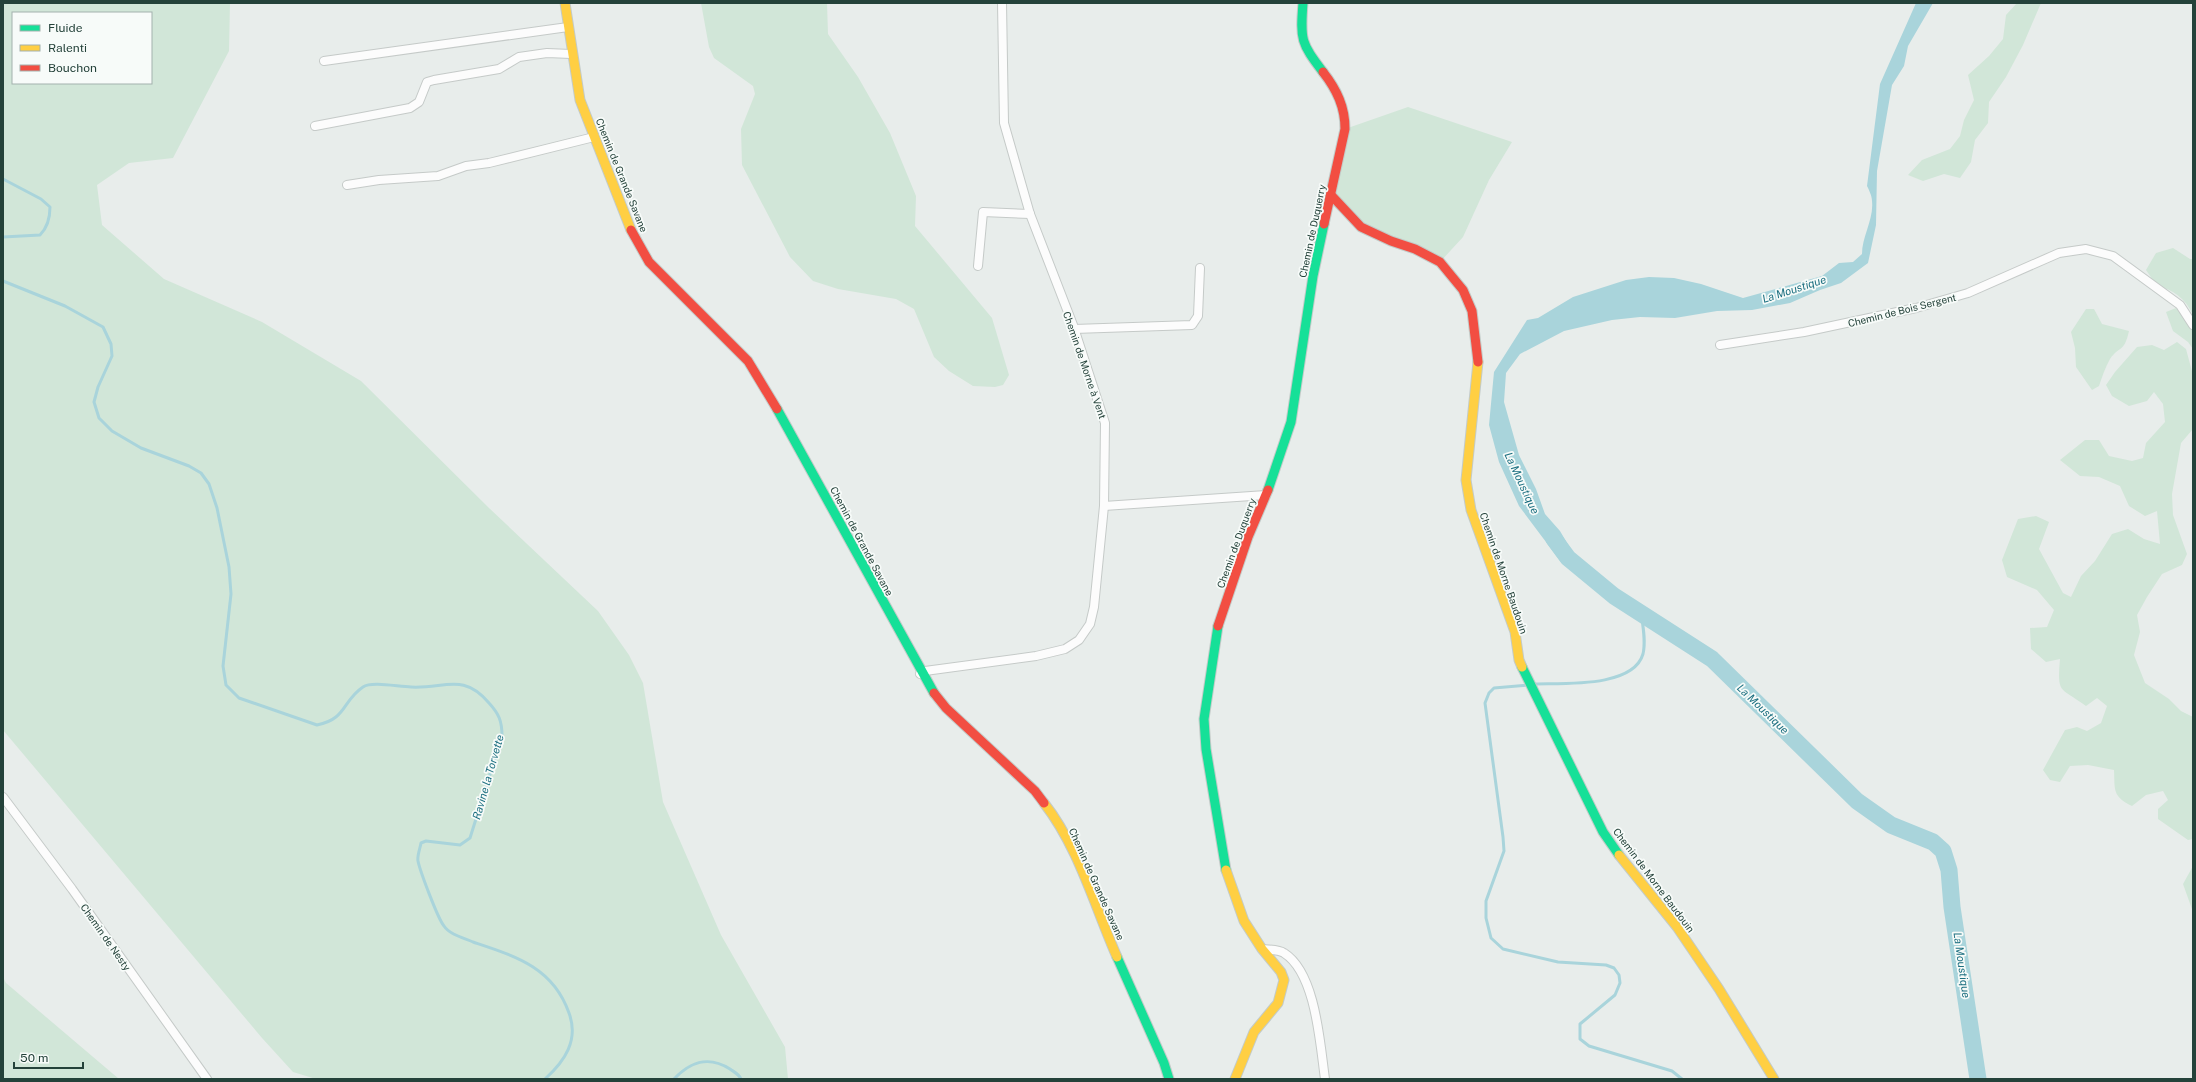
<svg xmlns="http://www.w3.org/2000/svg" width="2196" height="1082" viewBox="0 0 2196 1082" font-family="'Public Sans',sans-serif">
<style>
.green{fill:#d1e6d8;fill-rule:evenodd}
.water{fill:#a9d4db}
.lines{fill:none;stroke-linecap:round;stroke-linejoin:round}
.stream{stroke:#a9d4db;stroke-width:3}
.river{stroke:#a9d4db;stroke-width:17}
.street-casing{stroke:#c5cac8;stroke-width:10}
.fast-casing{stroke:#c3cbc8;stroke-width:11}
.slow-casing{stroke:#c3cbc8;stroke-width:11}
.jam-casing{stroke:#c3cbc8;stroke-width:11}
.street{stroke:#fcfcfc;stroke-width:8}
.fast{stroke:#16e098;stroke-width:9}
.slow{stroke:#ffcf43;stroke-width:9}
.jam{stroke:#f24e42;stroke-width:9}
.labels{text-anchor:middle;stroke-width:3.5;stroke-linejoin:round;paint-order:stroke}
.street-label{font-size:10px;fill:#24423a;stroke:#f7fbf9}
.water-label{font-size:11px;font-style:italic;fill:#1c6f80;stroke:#f7fbf9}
</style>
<rect width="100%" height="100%" fill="#e8edeb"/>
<g class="green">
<path d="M3,3H230L229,51L173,158L129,163L97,185L102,225L164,279L262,322L361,381L489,508L598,611L629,655L643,683L663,802L721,935L785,1047L788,1079H316L293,1072L262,1038L3,730ZM13,13H151V83H13Z"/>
<path d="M701,3H827L828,34L858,77L890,133L916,196L915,226L992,318L1009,375L1003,385L995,387L973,386L949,371L934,357L914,309L896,299L838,289L813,281L790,257L742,165L741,129L755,94L753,86L714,58L709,47Z"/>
<path d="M2017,3H2041L2023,45L2006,77L1989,102L1988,123L1975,140L1971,162L1960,178L1944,174L1923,181L1908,175L1922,160L1950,149L1960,136L1964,120L1974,100L1968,75L1989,56L2003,39L2006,15Z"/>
<path d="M1408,107L1512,142L1489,180L1463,237L1440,262L1361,227L1331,195L1345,129Z"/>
<path d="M2173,248L2190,259H2193V315C2185,298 2174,290 2157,286L2146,270L2156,253Z"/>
<path d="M2176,308L2183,316L2193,318V349L2188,342L2173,331L2166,312Z"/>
<path d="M2086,309H2094L2102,324L2129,331C2124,353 2120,345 2110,359C2105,368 2102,377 2099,386L2092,390L2076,367L2075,348L2071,332Z"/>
<path d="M2177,342L2186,349L2193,375V429L2181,443L2172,494L2173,515L2187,554L2182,565L2162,574L2147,597L2137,615L2140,632L2134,655L2145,683L2169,699L2181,711L2193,717V839L2188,840L2158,819V809L2168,800L2163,791L2146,795L2132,806C2112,796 2115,790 2114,770L2088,765L2070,766L2060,782L2050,780L2043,770L2065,730L2077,727L2087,731L2101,723L2107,706L2097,698L2086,706C2060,687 2057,695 2060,659L2046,662L2031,649L2030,628L2047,627L2054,610L2037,590L2007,577L2002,560L2018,519L2036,516L2049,522L2039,549L2063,593L2071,597L2081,576L2095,561L2112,534L2128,529L2144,539L2160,544L2157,511L2145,516L2129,506L2120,486L2099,477L2080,476L2060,460L2085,440H2099L2109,456L2132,461L2143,458L2146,443L2165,422L2163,404L2154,392L2147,401L2129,406L2112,396L2106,385L2115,372L2137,347L2152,345L2164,350Z"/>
<path d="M2193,866V912L2183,884Z"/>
<path d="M3,977L6,983L119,1079H3Z"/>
</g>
<path class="water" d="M1916,3H1933L1908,46L1904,66L1892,85L1877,171L1876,225L1868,263L1841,283L1820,290L1790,303L1752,310L1717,311L1675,318L1640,317L1612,320L1564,331L1520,354L1506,373L1504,402L1519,455L1536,489L1545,514L1560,531L1573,553L1561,562L1519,506L1499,462L1489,425L1494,372L1527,320L1538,318L1573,297L1626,280L1649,277L1674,278L1701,284L1743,298L1822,276L1839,263L1853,262L1862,254C1862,236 1874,219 1872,201C1872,196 1869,190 1867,186L1880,84Z"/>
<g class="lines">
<g class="stream">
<path d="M3,179L41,199L50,207C50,218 48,227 40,235L3,237"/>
<path d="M3,281L65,306L103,327L111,344L112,356L98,387L94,402L99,418L112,431L141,448L189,466L201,473L209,484L217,508L229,567L231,594L223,666L226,685L239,698L317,725C347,719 342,701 363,687C372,681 399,687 411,687C445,689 463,672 489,703C499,714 502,721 502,736L470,838L460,845L426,841L421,843C420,849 417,856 418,861C420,871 438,919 444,926C450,935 464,938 473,942C515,956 553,967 569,1013C579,1040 565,1061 545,1079"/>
<path d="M1535,684C1563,683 1633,688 1643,654C1646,641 1643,626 1641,613"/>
<path d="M1528,685L1494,688L1489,693L1485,703L1503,837L1504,851L1486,901V918L1491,938L1503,949L1558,962L1606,965L1614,968L1619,975L1620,983L1615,995L1580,1024V1039L1589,1046L1672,1071L1682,1079"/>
<path d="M674,1079C690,1062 708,1055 730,1069C734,1072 739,1074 741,1079"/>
</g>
<path class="river" d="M1554,539L1568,558L1614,596L1712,659L1857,801L1891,825L1933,842L1943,851L1949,870L1952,907L1978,1079"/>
<defs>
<g id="street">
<path d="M324,61L568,27"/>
<path d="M315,126L410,108L419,102L427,82L434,80L499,69L519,57L547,53L571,54"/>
<path d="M347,185L379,180L438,176L466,166L489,163L594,137"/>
<path d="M978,266L983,212L1030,214"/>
<path d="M1074,329L1192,325L1198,316L1200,268"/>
<path d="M1720,345L1804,332L1916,308L1968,293L2059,253L2086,249L2113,256L2180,305L2193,325"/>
<path d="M1104,506L1266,495"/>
<path d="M920,674L925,671L1036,656L1065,649L1079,640L1090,624L1094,607L1104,506L1105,423L1073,325L1030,214L1004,123L1002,3"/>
<path d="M3,797L72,889L207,1079"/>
<path d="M1262,949C1269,950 1278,949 1284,953C1316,973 1320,1044 1325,1079"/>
</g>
<g id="fast">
<path d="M1303,3C1300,40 1301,43 1323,72"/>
<path d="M777,409L934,693"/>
<path d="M1268,490L1291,422L1313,276L1324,224"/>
<path d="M1218,626L1204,719L1206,749L1226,870"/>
<path d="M1522,667L1603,832L1619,855"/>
<path d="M1117,957L1164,1063L1169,1079"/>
</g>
<g id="slow">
<path d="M565,3L580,100L631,230"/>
<path d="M1478,362L1466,480L1471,510L1515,632L1519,660L1522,667"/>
<path d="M1044,803C1078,846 1095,907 1117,957"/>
<path d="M1619,855L1677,927L1719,989L1774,1079"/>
<path d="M1226,870L1244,921L1262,949L1281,972L1284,980L1278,1003L1254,1032L1235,1079"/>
</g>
<g id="jam">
<path d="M1323,72C1337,90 1345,107 1345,129L1324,224"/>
<path d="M1331,195L1361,227L1391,241L1415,249L1440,262L1463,290L1472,311L1478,362"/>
<path d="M631,230L649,262L748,361L777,409"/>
<path d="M1218,626L1248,537L1268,490"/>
<path d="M934,693L946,708L1035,791L1044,803"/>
</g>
</defs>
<use href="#street" class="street-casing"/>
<use href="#fast" class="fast-casing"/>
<use href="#slow" class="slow-casing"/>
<use href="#jam" class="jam-casing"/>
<use href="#street" class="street"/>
<use href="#fast" class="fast"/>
<use href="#slow" class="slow"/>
<use href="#jam" class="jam"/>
</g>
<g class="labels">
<g class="street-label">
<text transform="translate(622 175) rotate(68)" y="4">Chemin de Grande Savane</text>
<text transform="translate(1312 231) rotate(-78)" y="4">Chemin de Duquerry</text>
<text transform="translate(1902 310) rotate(-14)" y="4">Chemin de Bois Sergent</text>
<text transform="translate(1085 365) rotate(71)" y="4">Chemin de Morne à Vent</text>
<text transform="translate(862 541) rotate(62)" y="4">Chemin de Grande Savane</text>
<text transform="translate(1236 543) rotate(-70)" y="4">Chemin de Duquerry</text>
<text transform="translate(1504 573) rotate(71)" y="4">Chemin de Morne Baudouin</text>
<text transform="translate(1654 880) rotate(53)" y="4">Chemin de Morne Baudouin</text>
<text transform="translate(1097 884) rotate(66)" y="4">Chemin de Grande Savane</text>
<text transform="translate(106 937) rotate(55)" y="4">Chemin de Nesty</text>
</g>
<g class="water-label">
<text transform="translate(1794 289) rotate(-18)" y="4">La Moustique</text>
<text transform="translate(1522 483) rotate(65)" y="4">La Moustique</text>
<text transform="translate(1763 709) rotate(44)" y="4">La Moustique</text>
<text transform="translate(488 777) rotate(-74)" y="4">Ravine la Torvette</text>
<text transform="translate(1962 965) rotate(82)" y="4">La Moustique</text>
</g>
</g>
<rect width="2196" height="1082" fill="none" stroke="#24423a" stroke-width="8"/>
<rect x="12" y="12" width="140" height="72" fill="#f7fbf9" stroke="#a3b1ad"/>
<rect x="20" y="25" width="20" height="6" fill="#16e098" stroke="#a3b1ad"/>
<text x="48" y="32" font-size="12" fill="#24423a">Fluide</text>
<rect x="20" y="45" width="20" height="6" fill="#ffcf43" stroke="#a3b1ad"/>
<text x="48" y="52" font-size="12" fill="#24423a">Ralenti</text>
<rect x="20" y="65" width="20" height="6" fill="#f24e42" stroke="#a3b1ad"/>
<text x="48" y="72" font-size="12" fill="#24423a">Bouchon</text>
<path d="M14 1062v6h69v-6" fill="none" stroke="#24423a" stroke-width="2"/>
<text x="20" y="1062" font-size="12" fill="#24423a" stroke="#f7fbf9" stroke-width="3" paint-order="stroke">50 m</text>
</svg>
